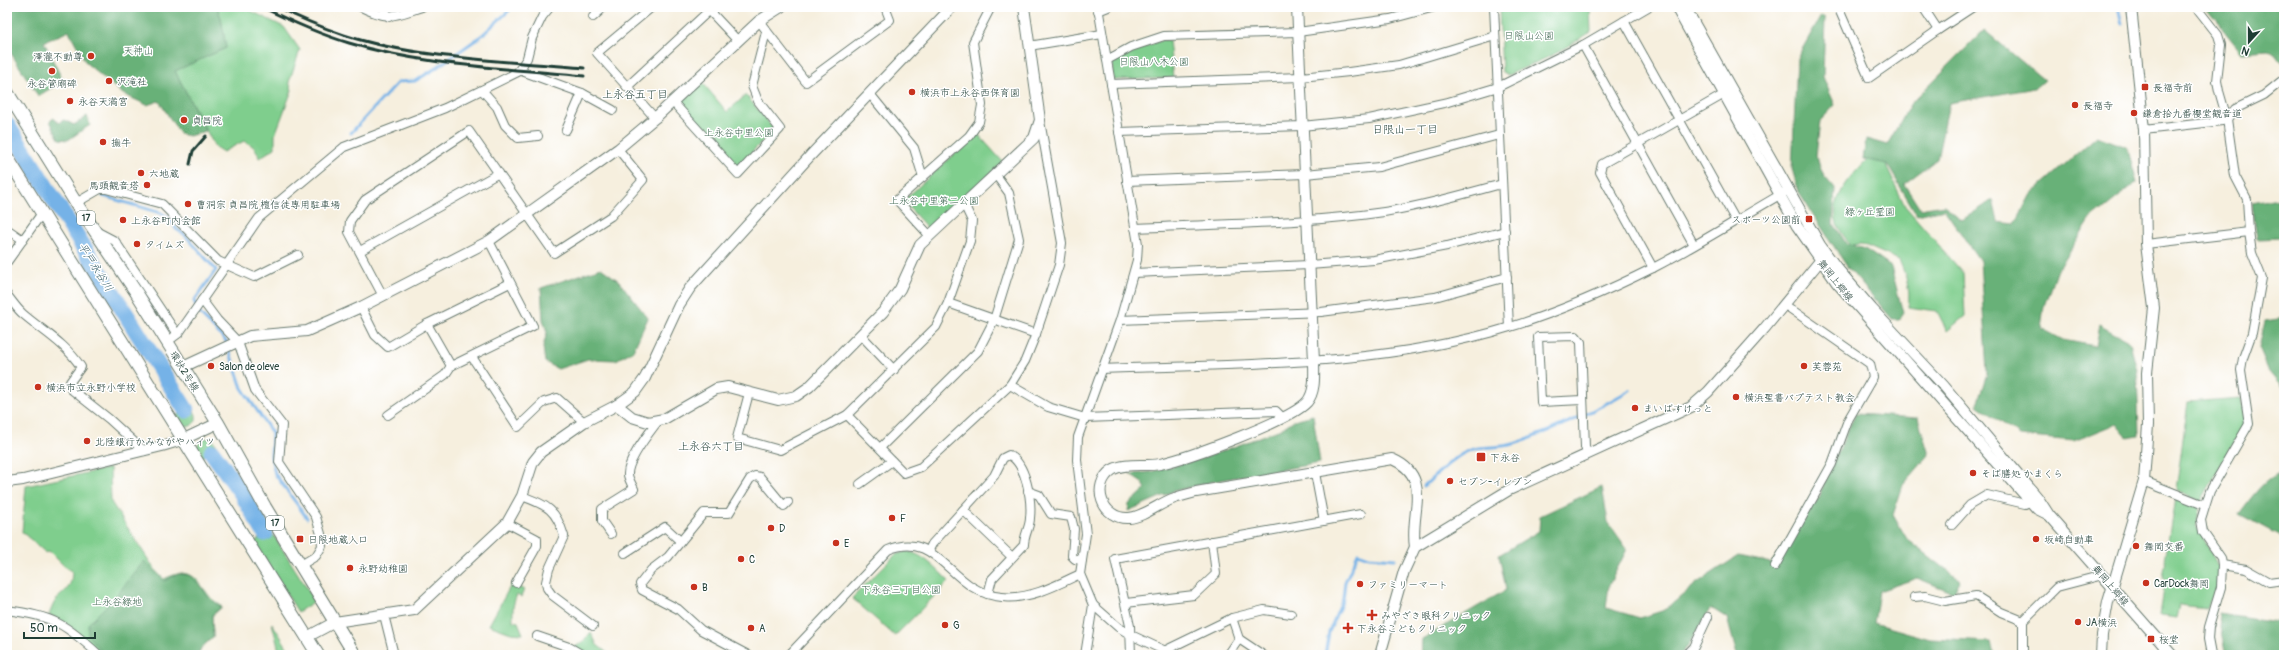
<svg xmlns="http://www.w3.org/2000/svg" width="2291" height="662" viewBox="0 0 2291 662" font-family="Pangolin,'Klee One',sans-serif">
<style>
.green{fill:#7fce8d;stroke:#4f8660}
.forest{fill:#67b178;stroke:#437756}
.lines{fill:none;stroke-linecap:round;stroke-linejoin:round}
.stream{stroke:#75b2e7;stroke-width:3}
.river{stroke:#75b2e7;stroke-width:17}
.minor-casing{stroke:#6a7b70;stroke-width:10}
.tertiary-casing{stroke:#6a7b70;stroke-width:12}
.primary-casing{stroke:#6a7b70;stroke-width:14}
.minor{stroke:#fff;stroke-width:8}
.tertiary{stroke:#fff;stroke-width:10}
.primary{stroke:#fff;stroke-width:12}
.rail{stroke:#1f3d34;stroke-width:3}
.poi-dot{fill:#c8321e;stroke:#fff;stroke-width:1.5}
.labels{text-anchor:middle;stroke-width:3;stroke-linejoin:round;paint-order:stroke}
.shield{fill:#fff;stroke:#627771;stroke-width:1}
.shield-label{font-size:9px;font-weight:bold;fill:#1f3d34}
.park-label{font-size:10px;fill:#37614a;stroke:#fff}
.poi-label{font-size:10px;fill:#1f3d34;stroke:#fff;text-anchor:start}
.street-label{font-size:10px;fill:#1f3d34;stroke:#fff}
.neighbourhood-label{font-size:11px;fill:#1f3d34;stroke:#fff}
.water-label{font-size:11px;font-style:italic;fill:#39606a;stroke:#fff}
</style>
<rect width="100%" height="100%" fill="#fff"/>
<filter id="ink" filterUnits="userSpaceOnUse"><feTurbulence type="fractalNoise" baseFrequency=".025" numOctaves="2"/><feDisplacementMap in="SourceGraphic" scale="8" xChannelSelector="R" yChannelSelector="G"/><feConvolveMatrix kernelMatrix="1 2 1 2 8 2 1 2 1" color-interpolation-filters="sRGB"/></filter>
<filter id="wash" filterUnits="userSpaceOnUse"><feTurbulence type="fractalNoise" baseFrequency=".012" numOctaves="4" result="noise"/><feDisplacementMap in="SourceGraphic" scale="16" xChannelSelector="R" yChannelSelector="G"/><feGaussianBlur stdDeviation="0.9" result="paint"/><feColorMatrix in="noise" values="0 0 0 0 0 0 0 0 0 0 0 0 0 0 0 0 0 1.4 0 .05"/><feComposite in="paint" operator="in"/></filter>
<g filter="url(#wash)">
<rect width="100%" height="100%" fill="#f6efde"/>
<g class="green">
<path d="M217,7H243L284,27L300,50L289,82L292,90L275,135V148L259,158C257,148 252,145 244,141L223,152L215,147L175,71L226,48L221,18Z"/>
<path d="M1499,7H1590L1591,32L1553,55L1508,75L1502,72Z"/>
<path d="M1162,40H1169L1173,78L1113,80L1112,62L1133,51Z"/>
<path d="M702,82L727,112L746,95L774,129L738,167L679,102Z"/>
<path d="M977,133L1003,162L930,231L903,201Z"/>
<path d="M1880,146L1888,170L1905,206L1963,273L1965,316L1947,331L1937,311L1908,307C1911,289 1906,276 1899,260L1862,244L1850,245C1845,237 1838,229 1836,221C1830,191 1863,165 1880,146Z"/>
<path d="M2241,398L2245,422L2243,426L2201,501L2176,491L2188,402Z"/>
<path d="M192,406L196,415V421L191,426H185L176,416Z"/>
<path d="M206,438L212,439L218,447L202,457L197,447L200,441Z"/>
<path d="M110,468L111,502L155,570L164,579C191,566 195,577 210,597C213,601 219,603 222,607L212,616L213,637L200,647L197,655H103L64,622L49,615C51,610 53,604 56,600C67,588 71,590 72,571L63,565L49,551L46,553L22,532L26,486Z"/>
<path d="M2175,498L2199,507L2197,526L2219,568L2217,587L2207,608L2179,605L2176,618L2160,616L2165,580L2162,578Z"/>
<path d="M271,531L315,601L298,612L254,542Z"/>
<path d="M907,551C925,555 936,569 949,581L895,636L852,598L895,555Z"/>
<path d="M512,583L524,590L521,597L517,595C512,605 513,611 513,621L518,622L523,634L511,633L489,625Z"/>
<path d="M272,623L292,655H280Z"/>
<path d="M591,632L597,645L610,655H587L575,647L584,641Z"/>
</g>
<g class="forest">
<path d="M7,7H217L221,18L226,48L175,71L206,131L189,136L180,134L159,101L147,105L123,94L86,63L69,31L44,42L63,81L38,96L7,47Z"/>
<path d="M2205,7H2284V62L2268,50L2241,52Z"/>
<path d="M1821,16L1825,18L1823,77L1835,105L1820,121L1816,156L1824,176L1835,189L1833,223L1846,243L1865,249L1891,267L1903,313L1899,319H1892L1848,268L1799,193L1792,169L1797,58Z"/>
<path d="M1984,30L2044,80L2035,88L1949,103L1937,159L1904,184L1920,209L1944,205L1962,220L1993,200L1998,222L2015,224L2031,194L2097,136L2127,147L2137,182L2091,219L2056,272L2044,306L2041,328L2063,340L2095,346L2099,325L2130,342L2137,371L2139,435L2127,437L2116,424L2074,441L2019,436L1977,405L1987,373L1980,261L1944,209L1917,215L1887,164L1863,159L1866,139L1887,145L1911,103Z"/>
<path d="M87,116L90,125L68,140L59,139L50,121L54,118L58,123L64,120L74,125Z"/>
<path d="M2284,197V238L2257,239L2252,203Z"/>
<path d="M601,268L619,281L648,318L633,351L616,360L588,359L558,369L545,362L543,347L547,332L543,320L541,288Z"/>
<path d="M2284,318V390L2269,372L2259,348L2265,321Z"/>
<path d="M1855,414L1918,418L1929,455L1903,485L1893,515L1907,539L1960,580L1954,593L1917,578L1879,591L1874,623L1930,639L1991,642L1994,655H1737L1727,618L1711,608L1685,650L1679,655H1421L1422,639L1506,590L1499,555L1539,531L1540,516L1602,487L1608,522L1627,549L1609,585L1606,608L1640,618L1665,610L1697,583L1738,556L1771,563L1816,502Z"/>
<path d="M1313,415L1320,463L1220,480L1174,491L1128,511L1129,504L1146,489L1142,482L1130,474L1150,472L1204,458L1281,429L1294,420Z"/>
<path d="M2284,471V538L2239,514C2251,498 2264,478 2284,471Z"/>
<path d="M144,561L164,581L178,574L189,575L200,585L210,600L221,607L212,615L213,637L201,648L198,655H105L88,636V624L115,597Z"/>
<path d="M2218,613L2284,623V655H2227Z"/>
</g>
<g class="lines">
<g class="stream">
<path d="M2118,7L2122,24"/>
<path d="M351,133L398,82L415,81L430,72L480,37L513,7"/>
<path d="M103,196L161,213L170,219L176,229L184,234L216,270L194,301L200,314L226,341L242,388L272,433L271,457L275,474L307,518"/>
<path d="M1424,486C1439,473 1458,451 1478,448C1494,446 1505,448 1520,442C1559,428 1595,411 1630,390"/>
<path d="M1325,655L1329,632L1343,599L1345,582L1358,553L1369,557L1395,559"/>
</g>
<g class="river">
<path d="M7,125L186,410"/>
<path d="M212,452L241,492L265,533"/>
</g>
</g>
</g>
<g filter="url(#ink)">
<g class="lines">
<defs>
<g id="minor">
<path d="M361,7C389,21 394,16 422,7"/>
<path d="M383,7L389,17"/>
<path d="M652,7L597,53L655,118"/>
<path d="M1098,7L1138,244L1137,260L1120,320L1078,437L1077,460L1086,534L1080,574L1093,605L1118,627L1131,635L1174,655"/>
<path d="M1494,7L1509,327"/>
<path d="M1838,7L1869,78L1938,30"/>
<path d="M1923,7L1938,30L1973,7"/>
<path d="M2196,7L2218,35L2221,45L2217,81L2219,91L2227,119L2235,176L2247,199L2249,232L2252,253L2262,278L2252,333L2243,358L2241,370L2249,424L2210,491L2201,520L2203,532L2221,558L2222,565L2221,587L2209,627L2208,639L2211,655"/>
<path d="M707,8L738,41"/>
<path d="M1098,11L1108,7"/>
<path d="M593,17L604,7"/>
<path d="M759,21L806,82L890,20L885,7"/>
<path d="M1624,21L1736,221"/>
<path d="M1583,45L1694,245"/>
<path d="M1029,46L1102,34"/>
<path d="M1107,60L1131,47L1164,36L1298,32L1390,19L1435,7"/>
<path d="M519,70L582,93L613,110"/>
<path d="M1111,84L1301,77L1349,72L1399,65L1495,36"/>
<path d="M627,87L713,7"/>
<path d="M482,90L497,107L505,125L518,138L538,136"/>
<path d="M870,94L914,148L923,177"/>
<path d="M672,101L738,174L780,129L758,101L752,86L766,32"/>
<path d="M566,130L582,93"/>
<path d="M2144,130L2222,121L2227,119L2235,109L2264,95L2284,79"/>
<path d="M1119,132L1302,126L1369,119L1448,102L1498,87L1583,45L1648,7"/>
<path d="M1127,181L1305,174L1379,167L1499,135"/>
<path d="M76,203L100,189H106L162,204L218,261L254,277L298,255"/>
<path d="M1135,228C1218,224 1302,224 1384,212C1424,206 1463,194 1502,184"/>
<path d="M7,229L23,240"/>
<path d="M94,230L115,241L177,334"/>
<path d="M930,236L897,200L969,136L979,122L982,105L973,42L991,7"/>
<path d="M2146,244L2249,232"/>
<path d="M360,251L499,173"/>
<path d="M7,262L42,213"/>
<path d="M1653,268L1600,172L1602,164L1728,92"/>
<path d="M1134,273L1309,265L1374,260L1447,246L1505,231"/>
<path d="M7,295C12,301 17,309 23,314C44,332 65,343 81,367L70,382L71,389L109,419L144,451"/>
<path d="M383,296L349,232L350,221L365,200L469,131L554,253L611,216L643,180L618,149"/>
<path d="M202,300L217,320L238,342L255,390L282,425L279,462L316,517L321,534L322,546L316,556L301,565"/>
<path d="M948,303L1036,334"/>
<path d="M361,307L375,335L388,347L427,324L510,283"/>
<path d="M1120,320L1321,312L1435,297L1507,277"/>
<path d="M427,324L451,366L533,326L489,241"/>
<path d="M862,336L894,370"/>
<path d="M167,342L179,333L193,313L259,218L344,147L445,108L518,72L527,58L532,38L542,17L550,7"/>
<path d="M472,357L518,427L544,402L557,398L584,422"/>
<path d="M1102,369C1236,364 1381,367 1510,327C1559,312 1607,291 1653,268C1698,245 1741,217 1785,192"/>
<path d="M1010,385L1048,407L1085,418L1276,411L1283,418"/>
<path d="M749,393L737,438L780,450L847,415L936,327L948,303L970,241L972,221L964,204"/>
<path d="M1582,400L1541,402L1538,337L1576,336L1581,342L1585,447L1587,453"/>
<path d="M388,415L445,375L451,366"/>
<path d="M847,415L904,473L921,467L1010,385L1025,361L1036,334L1059,265L1062,243L1040,121"/>
<path d="M881,447L978,351L994,320L1019,239L1009,193L996,175"/>
<path d="M1315,473L1324,521"/>
<path d="M2144,481L2204,505"/>
<path d="M860,484L892,461"/>
<path d="M1028,491L1039,495L1051,514L1071,517L1074,529L1072,556L1075,559L1082,560"/>
<path d="M522,496C548,506 556,509 564,536L549,569L546,582L547,588L552,595L593,626"/>
<path d="M963,510L1012,557"/>
<path d="M507,523L537,539V546L516,583"/>
<path d="M1952,525L1970,505L1987,495L2025,504L2035,499"/>
<path d="M611,534L602,521V509L634,489C632,485 629,480 628,475C627,460 649,433 658,421"/>
<path d="M929,550L932,544L994,476L1003,458L1009,455C1026,463 1032,500 1030,518C1030,527 1024,535 1024,545L992,579L988,594"/>
<path d="M625,553L665,527L679,540"/>
<path d="M2222,565L2246,569L2269,582L2284,580"/>
<path d="M1775,566L1832,464L1848,420L1873,377L1870,364L1785,305"/>
<path d="M1914,597L1925,596L1945,601L1976,596L2001,612L2023,621"/>
<path d="M1126,603L1194,595L1216,574L1212,541"/>
<path d="M7,610C53,616 66,624 99,655"/>
<path d="M384,615L394,655"/>
<path d="M537,636L569,647L583,655"/>
<path d="M1239,639L1263,655"/>
<path d="M1166,650L1232,618L1264,610L1291,614"/>
<path d="M748,655L701,630L678,609L642,590L640,584L651,570L668,557L704,513H729L750,479L755,476L760,477L784,506L788,502"/>
<path d="M789,655L888,550C940,528 949,593 1002,597C1029,600 1057,585 1080,574"/>
<path d="M1085,655L1093,605"/>
<path d="M1131,655L1130,626L1115,559L1361,514"/>
<path d="M1228,655L1239,639L1232,618"/>
<path d="M1686,655L1694,647L1708,617"/>
<path d="M2023,655V621L2057,587L2103,575"/>
</g>
<g id="tertiary">
<path d="M1297,7L1314,361C1314,374 1316,391 1307,402C1290,421 1187,458 1160,464C1145,467 1125,462 1112,470C1090,485 1102,520 1129,518C1143,517 1159,504 1172,499C1180,496 1188,494 1196,492L1392,459C1434,477 1409,513 1415,547"/>
<path d="M1676,7L1797,226L1837,283L2030,501L2037,509L2047,514"/>
<path d="M1685,7L1820,245L1836,267L1872,309L1944,386L2038,498L2049,515L2172,655"/>
<path d="M183,367L250,336L307,331L361,307L489,241L618,149L655,118L759,21L781,7"/>
<path d="M617,405L632,417L648,422L664,419L716,389L728,387L778,400L796,396L809,387L883,312L900,289L920,245L1034,138L1040,120L1024,7"/>
<path d="M7,482L23,480L162,446L182,440L218,423"/>
<path d="M307,637L335,622L414,610L507,523L522,496L533,462L541,452L584,422L617,405L635,392L645,378L679,305L690,288L810,156L952,7"/>
<path d="M1380,655L1404,571L1415,547L1509,490L1691,407L1708,392L1764,329L1824,256"/>
<path d="M2101,655L2102,635L2108,602L2144,481L2148,425L2147,373L2154,308L2146,244L2144,130L2131,7"/>
</g>
<g id="primary">
<path d="M7,92L76,203L136,292L218,423L265,507L355,655"/>
<path d="M7,157L318,655"/>
</g>
</defs>
<use href="#minor" class="minor-casing"/>
<use href="#tertiary" class="tertiary-casing"/>
<use href="#primary" class="primary-casing"/>
<use href="#minor" class="minor"/>
<use href="#tertiary" class="tertiary"/>
<use href="#primary" class="primary"/>
<g class="rail">
<path d="M262,7C290,21 319,34 349,43C423,66 507,68 584,76"/>
<path d="M277,7C299,18 321,27 344,35C416,59 508,61 584,68"/>
<path d="M190,164L193,151L206,136"/>
</g>
</g>
</g>
<g class="poi-dot">
<circle cx="91" cy="56" r="4"/>
<circle cx="52" cy="71" r="4"/>
<circle cx="109" cy="81" r="4"/>
<rect x="2141" y="83" width="8" height="8" rx="2"/>
<circle cx="912" cy="92" r="4"/>
<circle cx="70" cy="101" r="4"/>
<circle cx="2075" cy="105" r="4"/>
<circle cx="2134" cy="113" r="4"/>
<circle cx="184" cy="120" r="4"/>
<circle cx="103" cy="142" r="4"/>
<circle cx="141" cy="173" r="4"/>
<circle cx="147" cy="185" r="4"/>
<circle cx="188" cy="204" r="4"/>
<rect x="1805" y="215" width="8" height="8" rx="2"/>
<circle cx="123" cy="220" r="4"/>
<circle cx="137" cy="244" r="4"/>
<circle cx="211" cy="366" r="4"/>
<circle cx="1804" cy="366" r="4"/>
<circle cx="38" cy="387" r="4"/>
<circle cx="1736" cy="397" r="4"/>
<circle cx="1635" cy="408" r="4"/>
<circle cx="87" cy="441" r="4"/>
<rect x="1476" y="452" width="10" height="10" rx="2"/>
<circle cx="1973" cy="473" r="4"/>
<circle cx="1450" cy="481" r="4"/>
<circle cx="892" cy="518" r="4"/>
<circle cx="771" cy="528" r="4"/>
<rect x="296" y="535" width="8" height="8" rx="2"/>
<circle cx="2036" cy="539" r="4"/>
<circle cx="836" cy="543" r="4"/>
<circle cx="2136" cy="546" r="4"/>
<circle cx="741" cy="559" r="4"/>
<circle cx="350" cy="568" r="4"/>
<circle cx="2146" cy="583" r="4"/>
<circle cx="1360" cy="584" r="4"/>
<circle cx="694" cy="587" r="4"/>
<path d="M1370 609h4v4h4v4h-4v4h-4v-4h-4v-4h4z"/>
<circle cx="2078" cy="622" r="4"/>
<circle cx="945" cy="625" r="4"/>
<circle cx="751" cy="628" r="4"/>
<path d="M1346 622h4v4h4v4h-4v4h-4v-4h-4v-4h4z"/>
<rect x="2147" y="635" width="8" height="8" rx="2"/>
</g>
<g class="labels">
<g class="shield">
<rect x="77" y="211" width="18" height="14" rx="3"/>
<rect x="266" y="516" width="18" height="14" rx="3"/>
</g>
<g class="shield-label">
<text x="86" y="221">17</text>
<text x="275" y="526">17</text>
</g>
<g class="park-label">
<text x="1529" y="39">日限山公園</text>
<text x="138" y="54">天神山</text>
<text x="1154" y="65">日限山八木公園</text>
<text x="739" y="136">上永谷中里公園</text>
<text x="934" y="204">上永谷中里第二公園</text>
<text x="1870" y="215">緑ヶ丘霊園</text>
<text x="901" y="593">下永谷三丁目公園</text>
<text x="117" y="605">上永谷緑地</text>
</g>
<g class="poi-label">
<text x="83" y="60" text-anchor="end">澤瀧不動尊</text>
<text x="117" y="85">沢滝社</text>
<text x="52" y="87" text-anchor="middle">永谷管廟碑</text>
<text x="2153" y="91">長福寺前</text>
<text x="920" y="96">横浜市上永谷西保育園</text>
<text x="78" y="105">永谷天満宮</text>
<text x="2083" y="109">長福寺</text>
<text x="2142" y="117">鎌倉拾九番櫻堂観音道</text>
<text x="192" y="124">貞昌院</text>
<text x="111" y="146">撫牛</text>
<text x="149" y="177">六地蔵</text>
<text x="139" y="189" text-anchor="end">馬頭観音塔</text>
<text x="196" y="208">曹洞宗 貞昌院 檀信徒専用駐車場</text>
<text x="1801" y="223" text-anchor="end">スポーツ公園前</text>
<text x="131" y="224">上永谷町内会館</text>
<text x="145" y="248">タイムズ</text>
<text x="219" y="370">Salon de oleve</text>
<text x="1812" y="370">芙蓉苑</text>
<text x="46" y="391">横浜市立永野小学校</text>
<text x="1744" y="401">横浜聖書バプテスト教会</text>
<text x="1643" y="412">まいばすけっと</text>
<text x="95" y="445">北陸銀行かみながやハイツ</text>
<text x="1490" y="461">下永谷</text>
<text x="1981" y="477">そば膳処 かまくら</text>
<text x="1458" y="485">セブン-イレブン</text>
<text x="900" y="522">F</text>
<text x="779" y="532">D</text>
<text x="308" y="543">日限地蔵入口</text>
<text x="2044" y="543">坂崎自動車</text>
<text x="844" y="547">E</text>
<text x="2144" y="550">舞岡交番</text>
<text x="749" y="563">C</text>
<text x="358" y="572">永野幼稚園</text>
<text x="2154" y="587">CarDock舞岡</text>
<text x="1368" y="588">ファミリーマート</text>
<text x="702" y="591">B</text>
<text x="1381" y="619">みやざき眼科クリニック</text>
<text x="2086" y="626">JA横浜</text>
<text x="953" y="629">G</text>
<text x="759" y="632">A</text>
<text x="1357" y="632">下永谷こどもクリニック</text>
<text x="2159" y="643">桜堂</text>
</g>
<g class="street-label">
<text transform="translate(1836 280) rotate(51)" y="4">舞岡上郷線</text>
<text transform="translate(185 371) rotate(58)" y="4">環状2号線</text>
<text transform="translate(2111 585) rotate(49)" y="4">舞岡上郷線</text>
</g>
<g class="neighbourhood-label">
<text x="635" y="98">上永谷五丁目</text>
<text x="1405" y="133">日限山一丁目</text>
<text x="711" y="450">上永谷六丁目</text>
</g>
<g class="water-label">
<text transform="translate(96 267) rotate(58)" y="4">平戸永谷川</text>
</g>
</g>
<rect width="2291" height="662" fill="none" stroke="#fff" stroke-width="24"/>
<g transform="translate(2249 42) rotate(201)" stroke="#ffffff" stroke-width="3" paint-order="stroke">
<path d="M0-3L7 15L0 10L-7 15Z" fill="#1f3d34"/>
<text y="-6" font-size="11" font-weight="bold" text-anchor="middle" fill="#1f3d34">N</text>
</g>
<path d="M24 632v6h71v-6" fill="none" stroke="#1f3d34" stroke-width="2"/>
<text x="30" y="632" font-size="12" fill="#1f3d34" stroke="#ffffff" stroke-width="3" paint-order="stroke">50 m</text>
</svg>
